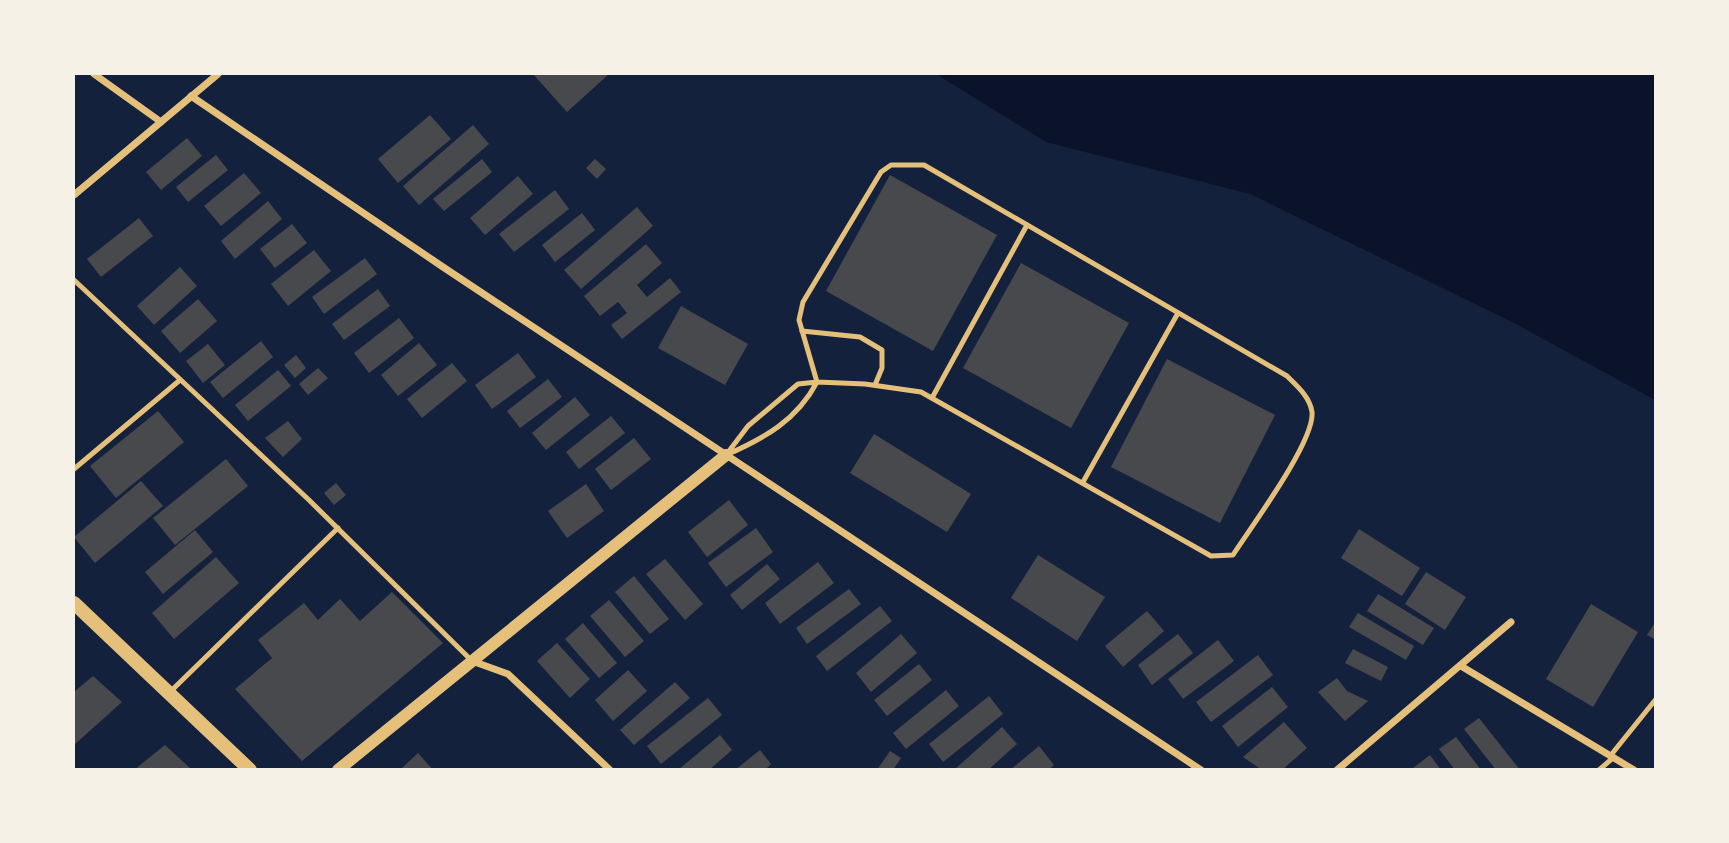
<svg xmlns="http://www.w3.org/2000/svg" width="1729" height="843" viewBox="0 0 1729 843" font-family="Commissioner,sans-serif">
<style>
.water{fill:#0b132b}
.building{fill:#48494c}
.lines{fill:none;stroke-linecap:round;stroke-linejoin:round}
.service{stroke:#e5c07b;stroke-width:5}
.minor{stroke:#e5c07b;stroke-width:7}
.tertiary{stroke:#e5c07b;stroke-width:12}
.secondary{stroke:#e5c07b;stroke-width:14}
</style>
<rect width="100%" height="100%" fill="#14213d"/>
<path class="water" d="M936,74H1655V400L1514,323L1250,194L1046,142Z"/>
<g class="building">
<path d="M533,74H609L567,112Z"/>
<path d="M430,115L451,139L398,183L378,159Z"/>
<path d="M473,125L489,144L419,205L403,186Z"/>
<path d="M187,138L202,156L161,190L146,172Z"/>
<path d="M216,155L228,170L188,202L176,187Z"/>
<path d="M482,159L492,172L444,211L433,199Z"/>
<path d="M595,159L606,169L597,179L586,168Z"/>
<path d="M244,173L261,193L221,226L204,206Z"/>
<path d="M890,175L997,235L933,351L826,291Z"/>
<path d="M518,176L533,194L485,235L470,218Z"/>
<path d="M555,190L569,209L514,252L499,234Z"/>
<path d="M268,201L282,219L235,259L221,241Z"/>
<path d="M637,207L653,226L581,289L564,270Z"/>
<path d="M582,213L595,230L555,262L542,245Z"/>
<path d="M139,218L153,236L101,277L87,259Z"/>
<path d="M292,224L307,243L275,268L260,249Z"/>
<path d="M646,244L662,263L637,285L647,297L670,278L681,292L622,339L611,325L627,313L618,302L600,316L584,296Z"/>
<path d="M314,250L331,271L288,306L271,284Z"/>
<path d="M365,258L377,274L324,314L312,297Z"/>
<path d="M1021,263L1129,323L1071,428L963,368Z"/>
<path d="M180,267L197,286L154,325L137,306Z"/>
<path d="M378,289L390,306L344,340L332,324Z"/>
<path d="M198,299L217,321L180,353L161,331Z"/>
<path d="M681,306L748,344L725,385L658,348Z"/>
<path d="M399,318L414,338L369,373L354,353Z"/>
<path d="M261,341L273,357L223,398L210,382Z"/>
<path d="M419,343L437,365L398,396L381,375Z"/>
<path d="M208,344L225,365L203,383L186,361Z"/>
<path d="M518,353L536,377L492,409L475,385Z"/>
<path d="M296,355L306,368L295,378L284,365Z"/>
<path d="M1167,359L1275,415L1220,523L1111,467Z"/>
<path d="M452,363L467,381L422,418L407,399Z"/>
<path d="M318,368L328,378L308,395L299,384Z"/>
<path d="M278,370L291,386L248,421L235,405Z"/>
<path d="M548,379L562,397L520,428L507,411Z"/>
<path d="M575,397L590,415L546,450L532,433Z"/>
<path d="M158,411L184,442L116,498L90,466Z"/>
<path d="M611,416L625,433L579,469L566,452Z"/>
<path d="M288,421L302,439L283,457L265,438Z"/>
<path d="M874,434L971,494L947,532L850,473Z"/>
<path d="M634,438L651,459L611,490L595,469Z"/>
<path d="M226,459L248,486L175,545L153,518Z"/>
<path d="M141,481L163,506L95,563L74,537Z"/>
<path d="M336,483L346,495L334,505L324,493Z"/>
<path d="M586,484L604,511L567,538L548,511Z"/>
<path d="M729,500L748,525L707,557L688,532Z"/>
<path d="M756,528L773,552L726,587L708,563Z"/>
<path d="M1359,529L1420,568L1402,596L1341,558Z"/>
<path d="M195,530L213,552L163,594L145,572Z"/>
<path d="M1038,555L1105,597L1077,641L1011,598Z"/>
<path d="M216,557L239,583L174,639L152,613Z"/>
<path d="M665,559L703,604L685,620L646,574Z"/>
<path d="M818,562L834,583L780,624L765,603Z"/>
<path d="M767,564L780,579L742,610L730,595Z"/>
<path d="M1426,572L1466,597L1445,630L1405,604Z"/>
<path d="M634,576L669,619L650,634L615,592Z"/>
<path d="M849,589L861,604L807,644L796,628Z"/>
<path d="M392,592L443,643L302,761L235,689L272,658L258,640L304,603L318,620L340,599L360,621Z"/>
<path d="M1378,594L1434,628L1423,645L1367,611Z"/>
<path d="M609,600L644,641L625,657L590,616Z"/>
<path d="M1591,604L1638,632L1593,707L1546,679Z"/>
<path d="M880,606L892,621L827,671L816,656Z"/>
<path d="M1147,611L1164,631L1123,667L1105,646Z"/>
<path d="M1358,613L1414,646L1406,660L1349,627Z"/>
<path d="M1656,621V640L1647,635Z"/>
<path d="M583,623L617,663L599,678L565,639Z"/>
<path d="M901,634L917,653L871,692L856,673Z"/>
<path d="M1178,634L1193,653L1152,685L1138,665Z"/>
<path d="M1218,640L1234,661L1183,699L1168,679Z"/>
<path d="M557,643L590,679L570,698L537,661Z"/>
<path d="M1353,649L1388,667L1381,681L1345,663Z"/>
<path d="M1258,655L1273,675L1211,722L1196,702Z"/>
<path d="M919,664L932,680L887,716L874,700Z"/>
<path d="M628,670L647,691L613,721L595,700Z"/>
<path d="M93,676L122,702L74,745V692Z"/>
<path d="M1337,678L1347,691L1368,701L1345,721L1318,692Z"/>
<path d="M675,682L690,698L634,745L620,730Z"/>
<path d="M1272,687L1288,707L1238,747L1222,726Z"/>
<path d="M946,690L959,706L906,749L893,733Z"/>
<path d="M989,696L1003,714L943,762L929,744Z"/>
<path d="M708,698L722,715L661,764L647,746Z"/>
<path d="M1479,718L1520,770H1496L1464,729Z"/>
<path d="M1284,722L1307,748L1282,770H1262L1243,757Z"/>
<path d="M1002,727L1017,744L988,770H954Z"/>
<path d="M720,735L732,750L709,770H678Z"/>
<path d="M1456,737L1481,770H1455L1439,749Z"/>
<path d="M165,745L192,770H134Z"/>
<path d="M1039,746L1054,765L1048,770H1010Z"/>
<path d="M760,750L771,764L765,770H735Z"/>
<path d="M890,751L901,758L893,770H877Z"/>
<path d="M418,753L433,770H400Z"/>
<path d="M1430,755L1441,770H1415L1413,768Z"/>
</g>
<g class="lines">
<g class="service">
<path d="M74,280L309,500L471,660"/>
<path d="M802,331L860,337L882,350V368L875,385"/>
<path d="M932,398L1027,225"/>
<path d="M726,455L748,426L798,384L817,382L865,384L921,392L1211,556L1233,555C1251,527 1315,441 1312,412C1310,397 1297,386 1287,376L924,165H891L881,172L803,302L799,320L817,382C797,420 765,438 726,455"/>
<path d="M74,469L180,380"/>
<path d="M1083,482L1178,313"/>
<path d="M170,692L338,528"/>
<path d="M1611,755L1656,699"/>
<path d="M1599,770L1614,757"/>
</g>
<g class="minor">
<path d="M94,74L161,122"/>
<path d="M191,96L443,267L1201,770"/>
<path d="M74,195L218,74"/>
<path d="M472,661L508,674L610,770"/>
<path d="M1461,666L1634,770"/>
<path d="M1337,770L1511,622"/>
</g>
<path class="tertiary" d="M338,770L726,455"/>
<path class="secondary" d="M74,603L250,770"/>
</g>
<rect width="1729" height="843" fill="none" stroke="#f6f1e7" stroke-width="150"/>
</svg>
